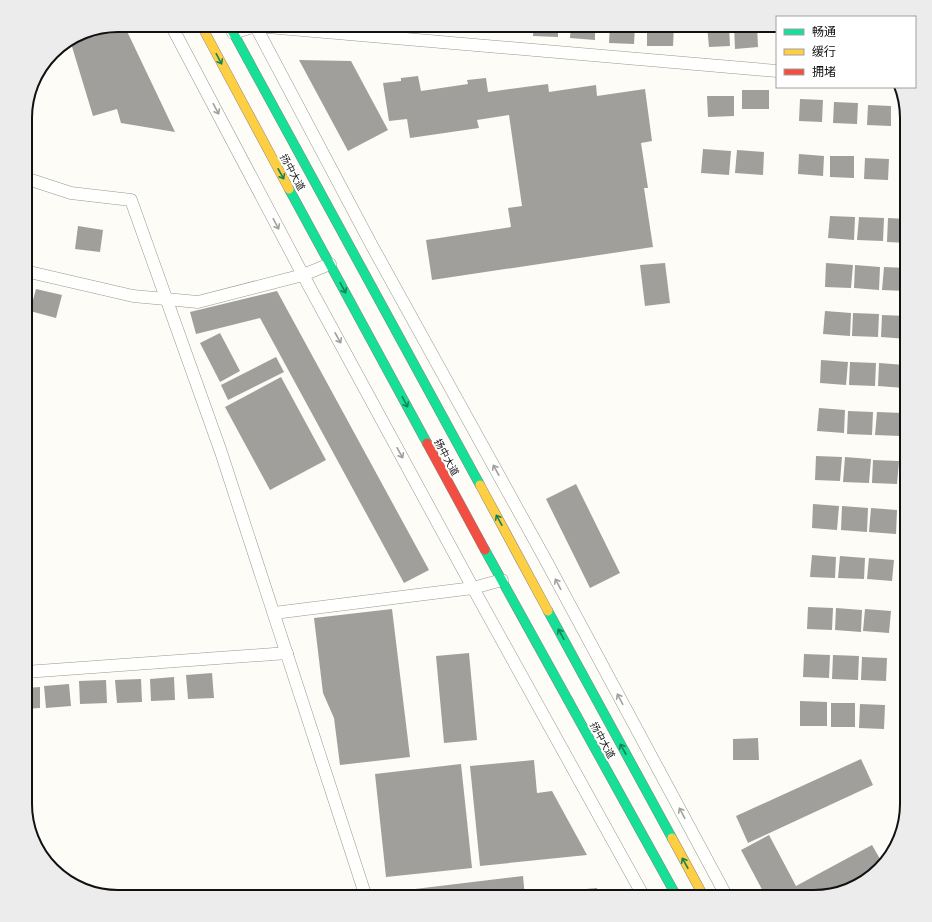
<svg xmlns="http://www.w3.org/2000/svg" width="932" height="922" viewBox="0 0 932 922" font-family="Bitter,'Noto Sans SC',serif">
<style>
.building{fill:#a19f9c}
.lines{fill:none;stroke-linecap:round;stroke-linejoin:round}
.street-casing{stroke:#979795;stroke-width:13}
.fast-casing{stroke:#858482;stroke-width:10}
.slow-casing{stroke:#858482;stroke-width:10}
.jam-casing{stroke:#858482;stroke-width:10}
.street{stroke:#fffffe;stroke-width:12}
.fast{stroke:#16e098;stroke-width:9}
.slow{stroke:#ffcf43;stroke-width:9}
.jam{stroke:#f24e42;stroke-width:9}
.oneway{stroke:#14835b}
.oneway2{stroke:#a0a09f}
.labels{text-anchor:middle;stroke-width:4;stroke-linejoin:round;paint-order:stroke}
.street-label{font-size:10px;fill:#111;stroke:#fff}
.rim{fill:none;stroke:#111;stroke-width:2}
</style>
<rect width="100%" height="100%" fill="#fdfcf7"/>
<g class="building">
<path d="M118,25H124L175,132L121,123L117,109L93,116L70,40L83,32Z"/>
<path d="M431,25H448V27L431,26Z"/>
<path d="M461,25H484V31L461,30Z"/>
<rect x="498" y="25" width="23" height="8"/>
<path d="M534,25H558V37L533,36Z"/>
<path d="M571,25H595V40L570,38Z"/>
<path d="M610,25H635L634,44L609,43Z"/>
<path d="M647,25H674L673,46H647Z"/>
<path d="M729,25L730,46L709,47L707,26Z"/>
<path d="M752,25H757L758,47L735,49L734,26Z"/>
<path d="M299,60L351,61L388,130L348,151Z"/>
<path d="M418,76L421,91L468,84L467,80L486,78L488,92L548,84L549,92L596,85L597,96L645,89L652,141L641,143L648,188H644L653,247L432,280L426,240L511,227L508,208L522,206L509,115L477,120L479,128L410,138L407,119L389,121L383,83L401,81V78Z"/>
<rect x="742" y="90" width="27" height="19"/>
<path d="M707,96H734V116L708,117Z"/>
<path d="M800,99L823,100L822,122L799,121Z"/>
<path d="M834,102L858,103L857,124L833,123Z"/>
<path d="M868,105L891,106V126L867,125Z"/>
<path d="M904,107L907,118V128H903Z"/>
<path d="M703,149L731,151L729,175L701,173Z"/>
<path d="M737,150L764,152L763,175L735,173Z"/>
<path d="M799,154L824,156L823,176L798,174Z"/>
<path d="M830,156H854V178L830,177Z"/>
<path d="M865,158L889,159L888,180L864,179Z"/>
<rect x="904" y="158" width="3" height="23"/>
<path d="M830,216L855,217L854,240L828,238Z"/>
<path d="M859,217L884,218L883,241L857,240Z"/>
<path d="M888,218L907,219V243L887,242Z"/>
<path d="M78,226L103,230L100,252L75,249Z"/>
<path d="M665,263L670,303L645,306L640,265Z"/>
<path d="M826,263L853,265L851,288L825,287Z"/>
<path d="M855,265L880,267L879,290L854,288Z"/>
<path d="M884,267L907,268V291L882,290Z"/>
<path d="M36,289L62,295L56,318L30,311Z"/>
<path d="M277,291L429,570L404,583L260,318L196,334L190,312Z"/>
<path d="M825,311L851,313L850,336L823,334Z"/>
<path d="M853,313L879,314L878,337L852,336Z"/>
<path d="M882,315L907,316V339L881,337Z"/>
<path d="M220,333L240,371L220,382L200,343Z"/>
<path d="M276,357L284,372L228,400L221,385Z"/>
<path d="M821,360L848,362L846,385L820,383Z"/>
<path d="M850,362L876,363L875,386L849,385Z"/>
<path d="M879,363L905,365L904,388L878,386Z"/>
<path d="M281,377L326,460L270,490L225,407Z"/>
<path d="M819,408L845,410L844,433L817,431Z"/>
<path d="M848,411L873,412L872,435L847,434Z"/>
<path d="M877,412L903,413L901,436L875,435Z"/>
<path d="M816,456L842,457L840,481L815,480Z"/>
<path d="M845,457L871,459L869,483L843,482Z"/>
<path d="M873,460L899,461L897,484L872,483Z"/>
<path d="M576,484L620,573L590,588L546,499Z"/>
<path d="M813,504L839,506L837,530L812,528Z"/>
<path d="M842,506L868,508L867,532L841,530Z"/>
<path d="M871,508L897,510L896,534L869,532Z"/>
<path d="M812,555L836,557L835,578L810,577Z"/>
<path d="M840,556L865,558L864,579L838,578Z"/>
<path d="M869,558L894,560L892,581L867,579Z"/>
<path d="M808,607L833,608L832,630L807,629Z"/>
<path d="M836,608L862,610L861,632L835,630Z"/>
<path d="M392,609L410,757L340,765L334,718L323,693L314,618Z"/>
<path d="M865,609L891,611L889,633L863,631Z"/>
<path d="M469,653L477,740L444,743L436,656Z"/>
<path d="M804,654L830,655L829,678L803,677Z"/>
<path d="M833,655L859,656L858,680L832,679Z"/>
<path d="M862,657L887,658L886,681L861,680Z"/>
<path d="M212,673L214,698L188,699L186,675Z"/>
<path d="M174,677L175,700L151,701L150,679Z"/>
<path d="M141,679L142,702L117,703L115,680Z"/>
<path d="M106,680L107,703L80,704L79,681Z"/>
<path d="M69,684L71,706L46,708L44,686Z"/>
<path d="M40,687V708L25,709V688Z"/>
<path d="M800,701L827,702V726H800Z"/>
<rect x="831" y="703" width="24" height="24"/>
<path d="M860,704L885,705L884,729L859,728Z"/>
<rect x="903" y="708" width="4" height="22"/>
<path d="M758,738L759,760H733V739Z"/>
<path d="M904,758H907V788H902Z"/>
<path d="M861,759L873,785L748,843L736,816Z"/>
<path d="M534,760L537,793L552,791L587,855L480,866L470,766Z"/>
<path d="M461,764L472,868L386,877L375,774Z"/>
<path d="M769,835L796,886L872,845L883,864L876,874L849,890L814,897H766L741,850Z"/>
<path d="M523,876L525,897H391L390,892Z"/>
<path d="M597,888L598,897H542V893Z"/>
</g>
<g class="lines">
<defs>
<g id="street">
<path d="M171,25L303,275L473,588L644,897"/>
<path d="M255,25L371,244L544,557L727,897"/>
<path d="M233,33L256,26L777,71"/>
<path d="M25,178L71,193L131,200L221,452L366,897"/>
<path d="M25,271L133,296L198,302L303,275L330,264"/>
<path d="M274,613L473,588L502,580"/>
<path d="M25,672L287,653"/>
</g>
<g id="fast">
<path d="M229,25L480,485"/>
<path d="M289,189L427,443"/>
<path d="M485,550L677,897"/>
<path d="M548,611L672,838"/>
</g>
<g id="slow">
<path d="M201,25L289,189"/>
<path d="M480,485L548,611"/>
<path d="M672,838L704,897"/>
</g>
<path id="jam" d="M427,443L485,550"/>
</defs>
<use href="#street" class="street-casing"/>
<use href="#fast" class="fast-casing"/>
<use href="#slow" class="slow-casing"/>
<use href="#jam" class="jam-casing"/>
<use href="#street" class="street"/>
<use href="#fast" class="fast"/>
<use href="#slow" class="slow"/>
<use href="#jam" class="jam"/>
</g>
<defs><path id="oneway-shaft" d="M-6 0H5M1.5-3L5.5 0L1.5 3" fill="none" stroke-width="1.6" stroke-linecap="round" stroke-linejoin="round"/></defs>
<g class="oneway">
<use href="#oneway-shaft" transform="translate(219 59) rotate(62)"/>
<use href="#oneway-shaft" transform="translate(281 174) rotate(61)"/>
<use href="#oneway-shaft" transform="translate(343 288) rotate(62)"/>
<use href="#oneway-shaft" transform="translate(405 402) rotate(62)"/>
<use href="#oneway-shaft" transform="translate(499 520) rotate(-119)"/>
<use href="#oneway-shaft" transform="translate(561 634) rotate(-119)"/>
<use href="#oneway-shaft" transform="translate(623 749) rotate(-119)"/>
<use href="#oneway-shaft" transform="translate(685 863) rotate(-119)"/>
</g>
<g class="oneway2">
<use href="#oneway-shaft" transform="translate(216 109) rotate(62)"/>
<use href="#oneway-shaft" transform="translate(276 224) rotate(62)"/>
<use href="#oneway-shaft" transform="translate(338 338) rotate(61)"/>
<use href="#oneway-shaft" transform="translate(400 453) rotate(61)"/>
<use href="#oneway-shaft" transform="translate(496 470) rotate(-119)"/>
<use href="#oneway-shaft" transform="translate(558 584) rotate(-118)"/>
<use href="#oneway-shaft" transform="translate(620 699) rotate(-118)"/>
<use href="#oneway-shaft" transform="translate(682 813) rotate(-118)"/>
</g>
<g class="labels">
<g class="street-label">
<text transform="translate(293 172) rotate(61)" y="4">扬中大道</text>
<text transform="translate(447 457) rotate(62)" y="4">扬中大道</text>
<text transform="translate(603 740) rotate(61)" y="4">扬中大道</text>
</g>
</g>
<path d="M0 0H932V922H0ZM118 32H814A86 86 0 0 1 900 118V804A86 86 0 0 1 814 890H118A86 86 0 0 1 32 804V118A86 86 0 0 1 118 32Z" fill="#ececec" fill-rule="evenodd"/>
<path class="rim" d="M118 32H814A86 86 0 0 1 900 118V804A86 86 0 0 1 814 890H118A86 86 0 0 1 32 804V118A86 86 0 0 1 118 32Z"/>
<rect x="776" y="16" width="140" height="72" fill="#ffffff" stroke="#a0a0a0"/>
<rect x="784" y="29" width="20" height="6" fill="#16e098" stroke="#a0a0a0"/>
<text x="812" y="36" font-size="12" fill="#111111">畅通</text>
<rect x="784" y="49" width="20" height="6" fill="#ffcf43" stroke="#a0a0a0"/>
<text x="812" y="56" font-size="12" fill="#111111">缓行</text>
<rect x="784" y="69" width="20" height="6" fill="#f24e42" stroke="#a0a0a0"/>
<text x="812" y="76" font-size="12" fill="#111111">拥堵</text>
</svg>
